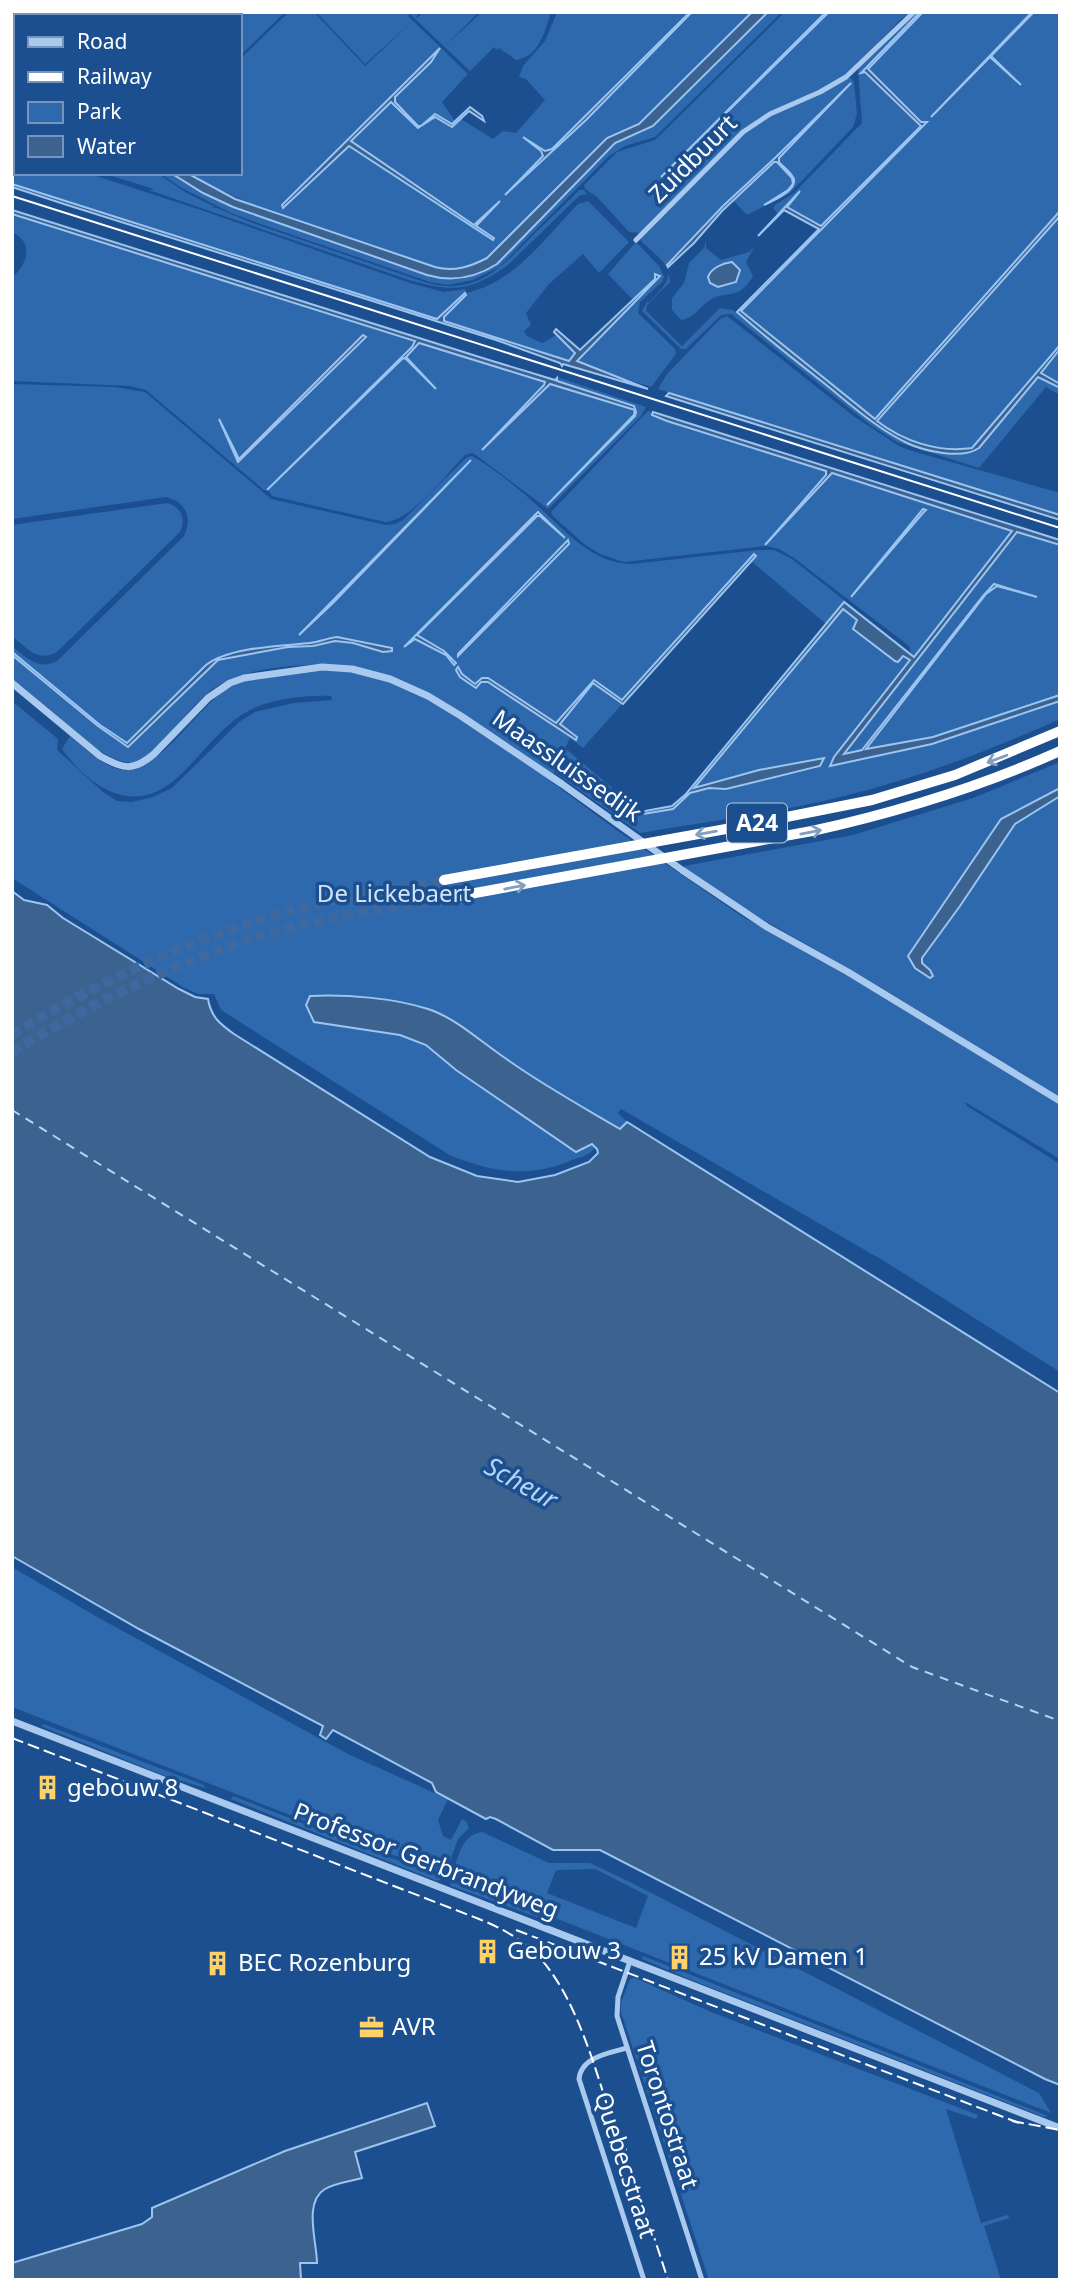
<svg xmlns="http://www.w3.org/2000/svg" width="1072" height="2292" viewBox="0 0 1072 2292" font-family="'Noto Sans',sans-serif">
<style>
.green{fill:#2e69ad;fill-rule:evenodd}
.water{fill:#3c6290;stroke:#9cc4f0;stroke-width:2}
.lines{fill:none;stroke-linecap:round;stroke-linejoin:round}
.ferry{stroke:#b5d3f5;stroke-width:2;stroke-dasharray:9 7;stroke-linecap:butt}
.motorway-tunnel{stroke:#3d69a0;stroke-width:10;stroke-dasharray:10 5;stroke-linecap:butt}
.minor{stroke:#a9c9ee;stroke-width:5}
.tertiary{stroke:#a9c9ee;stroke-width:7}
.motorway{stroke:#fff;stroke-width:10}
.tram{stroke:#fff;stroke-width:2}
.rail{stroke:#fff;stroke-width:2;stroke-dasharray:12 5;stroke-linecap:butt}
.oneway{stroke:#829ec1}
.labels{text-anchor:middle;stroke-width:7;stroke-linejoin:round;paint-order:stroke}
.shield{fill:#1b4f8f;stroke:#bbcadd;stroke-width:2}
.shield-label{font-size:23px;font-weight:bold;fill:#fff}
.street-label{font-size:24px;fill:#fff;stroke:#1b4f8f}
.park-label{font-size:24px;fill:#cfe3fa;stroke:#1b4f8f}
.poi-label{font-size:24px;fill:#fff;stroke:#1b4f8f;text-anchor:start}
.water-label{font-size:26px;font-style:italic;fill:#b5d3f5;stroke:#1b4f8f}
</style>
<rect width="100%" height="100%" fill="#1b4f8f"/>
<g class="green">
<path d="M54,12H172L168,16H55Z"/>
<path d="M177,12H285L240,56V16H173Z"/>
<path d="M289,12H314L365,66L413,21L365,64L316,12H420L416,17L417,18L423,12H479L445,46L482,12H551C545,31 539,57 516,60L499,48L497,50L494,47L470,71L410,14L408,16L468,74L442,102L455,121L450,123C434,114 435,112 421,126H417L421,128L433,117L452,127L461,119L493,139L503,131L516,133L545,100L526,79L519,77L523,66L545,41L557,12H690L607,93L560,145L692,12H752L639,124L610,136L487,258C470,267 454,272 435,267C351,239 264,215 187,173H240V59ZM351,139L352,143L473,225L500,201L476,226L493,240L350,146H348L283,207L282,205Z"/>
<path d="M768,12H782L655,137L625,146L609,156L499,267L473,280L448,285L430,282L272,228L231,213L180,187L160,173H171L203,193L233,207L427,275L448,279L464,278L477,274L497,264L615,143L653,126Z"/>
<path d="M785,12H911L900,20L861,61L837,81L762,116L745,128L640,233L629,232L597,197L585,189L584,185L617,152L655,140Z"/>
<path d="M916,12H920L861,73L865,71L921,126L923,123L868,69L923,12H1032L989,56L996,62L991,56L1034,12H1060V345L974,447L951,449L922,445L898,436L853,403L738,309L822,227L788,208L787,205L794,198L778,214L773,208L775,205L794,193L862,123L858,68Z"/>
<path d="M16,32V146L12,145V35Z"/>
<path d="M846,78H851L854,82L857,114L853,127L790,193L747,215L733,200L736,194L708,220L667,264L670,282L647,305L646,311L682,346L720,308L733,310C769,337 804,367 839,395C861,413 884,434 910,444C930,452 959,457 979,448L1038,377L1060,388V395L1046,387L979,468L897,442L869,424L731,314L721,315L686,349H681L642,311L647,302H649C681,272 670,268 641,241V237L742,135L757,123Z"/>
<path d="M12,149L16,150V173H87L198,209L410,283L444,292L465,289L466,293C514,283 545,238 578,204L588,201L629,242L599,273L583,254L549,284L526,313L531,325L524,331L527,336L542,343L560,333L582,354L634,301L608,274L636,242L659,266L664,277L662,282L640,302L638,313L675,349L676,354L651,387L12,184Z"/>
<path d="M102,173H157L185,192L215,207L211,208H217L250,222L424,282C475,297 500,269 532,236C547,221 564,206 579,190H584L587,194L579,196L509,264C469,294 448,292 403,278L149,190L154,189Z"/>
<path d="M12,214L361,323L416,343L265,491L146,390L130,386L12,381V278C27,264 35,243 12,232ZM363,335L366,337L239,462L237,461L219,419L239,459Z"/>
<path d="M706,241V248L721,260L749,252L754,247L746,262L753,276C737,303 727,288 709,301C698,308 695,318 681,320L672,310V298L684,283L689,263L704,248Z"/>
<path d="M727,316L852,415L899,446L912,451L1060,493V515L658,389L667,374L720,319Z"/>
<path d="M419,343L545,382V385L482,450L550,384L634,409L636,412L634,406L557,381V377L646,407L641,416L548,509L473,453L465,455C447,474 411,521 385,522L272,496L268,490L402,359L405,358L428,381L406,357Z"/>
<path d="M1060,349V384L1041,373Z"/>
<path d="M12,384L115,387L145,392L271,499L386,525L395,524L403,520L467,457L472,456C496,470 521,490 541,509C569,534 592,563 632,564L759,550H774L792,559L911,653L909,646L794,558L779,549L767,546L624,562L600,554L584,544L553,516L551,512L648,411L832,470L767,544L832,473L1011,530L1012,532L914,657L844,602L826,624L751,561L756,556L754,554L622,700L612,693L610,694L622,704L583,748L570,738L565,748L629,802L638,815L673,809L690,793L709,788L726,789L817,768L823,758L759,770L693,788L843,608L858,620L853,629L895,661L903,656L910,660L834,757L866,758L932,744L1060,701V719C991,750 918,778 844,796C777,813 708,821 640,833L554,772L549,780L615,829L740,915L858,982L1060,1105V1159L965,1102L967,1106L1060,1164V1372L884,1261L621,1109L618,1113L627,1122L620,1130L610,1124C604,1132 599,1144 592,1151C587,1156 578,1158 572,1160C527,1179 495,1172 451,1156L221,1010L214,994H198L183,987L12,878V701L58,739L57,750L103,792L117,801L132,802L153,797L172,788L239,722L255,712L294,703L332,700L331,696C304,695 266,699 243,714C218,730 200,757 178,777C135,817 91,789 62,749L70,736C85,748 100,764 118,769C156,781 197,704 231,687C258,673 296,673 325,670L323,664C284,666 235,668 204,696C183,716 166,740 144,759C126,767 114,759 98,750L12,678V646C25,657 39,671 57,661L184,536C193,518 186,502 166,497L12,519ZM925,510L852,597H850L921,511Z"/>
<path d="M167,503C182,507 186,519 180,532L58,651C39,664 27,648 12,636V525Z"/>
<path d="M1019,531L1060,545V695L933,737L866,749L986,594L997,586L1036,597L994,584L983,596L862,750L844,754Z"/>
<path d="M1060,762V788L1001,819L919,938L915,968L930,978L922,963V958L960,906L1015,824L1060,796V1097L862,976L741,907L692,874L684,866L853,835L973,798Z"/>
<path d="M12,1567L99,1618L348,1754L448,1799L438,1820L443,1836L451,1840L462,1819L466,1821L469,1828L458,1839L445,1875L12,1707Z"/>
<path d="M43,1724L204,1785L205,1788L163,1775L41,1726Z"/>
<path d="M233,1796L443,1878L437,1881L231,1799Z"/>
<path d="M482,1832L549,1863H590L632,1883L1039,2093L1051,2113L451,1877C458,1860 460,1835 482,1832ZM595,1869L648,1896L636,1928L547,1893L556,1870Z"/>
<path d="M450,1881L542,1916L545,1920L451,1886Z"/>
<path d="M643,1956L1048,2116L1044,2117L694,1981L642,1959Z"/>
<path d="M635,1978L711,2012L978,2115L976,2119L946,2109L981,2223L1008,2215L1009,2218L984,2226L1001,2280H709L621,2012V2003L630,1979Z"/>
</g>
<g class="water">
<path d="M690,12H692L586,120L505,195L543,156L541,151L523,137L545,151L552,149Z"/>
<path d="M752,12H768L653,126L615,143L497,264C475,278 451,282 427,275L233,207L203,193L171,173H187L235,199L435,267C454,272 470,267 487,258L607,138L639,124Z"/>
<path d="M826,12H829L661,177Z"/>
<path d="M920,12H923L868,69L921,122H927L741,311L875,419L1060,211V216L877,421C903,441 938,453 972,448L1060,345V349L1041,373L1060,384V388L1038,377L979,448C962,460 924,451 907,443C874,427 848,402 820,380C792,358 764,336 737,312L819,229L784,210L758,236L800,191L787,207L821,226L921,126L865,72L861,73Z"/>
<path d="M1032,12H1034L991,56L1021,85L990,57L931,117Z"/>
<path d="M440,48L431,62L395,97V102L418,126H421L435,114L452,124L470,107L482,116L484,121L469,111L452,127L435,117L418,128L391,102L351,141L474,225L500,201L476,226L494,238L493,240L349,146L283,208L282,205Z"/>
<path d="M851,83L779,158V162C783,167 794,174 794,180C796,191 771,202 764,205L788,190L793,184L792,178L777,162H774L722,211L694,243L668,267L667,265L723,206L776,157Z"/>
<path d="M12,184L437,319L465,293L466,295L444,317V321L569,361L575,353L554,332L556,329L580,350L655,279V274L660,276L577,361L648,389L563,364L562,366L560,363L496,340L64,204L12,187Z"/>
<path d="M12,210L489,360L555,380L557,378V381L634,406L636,412L635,416L547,505L634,415L635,410L550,384L482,450L544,385L545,382L419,343L406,357L436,389L405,358L402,359L267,490L412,347L415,341L12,214Z"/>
<path d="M732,262L740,270L736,282L718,287L710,283L708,277C711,268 723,263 732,262Z"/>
<path d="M363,335L366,337L238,462L219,419L239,459Z"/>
<path d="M669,393L1060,515V520L666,396Z"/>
<path d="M653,412L1060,540V545L1017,532L844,754L862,750L983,596L994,584L1037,597L997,586L986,594L866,749L933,737L1060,695V701L932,744L830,766L834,757L910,660L903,656L898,662L895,661L853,629L857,620L843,609L694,788L759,770L824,758L820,766L726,789L709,788L690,793L673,809L637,815L640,812L672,806L686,794L844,602L914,657L1012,531L832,473L765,545L826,475V471L667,421L652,415Z"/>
<path d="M471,460L333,603L299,635Z"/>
<path d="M923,509L926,510L923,513L851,597Z"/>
<path d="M538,512L565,538L540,516H537L417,635L444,651L456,663L454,665L446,655L415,639L404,647Z"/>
<path d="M568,540L569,544L458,656V654Z"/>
<path d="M754,554L756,556L623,704L593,683L560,724L577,737L576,740L488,682H481L476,688L460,677L456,670L458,667L462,674L475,684L482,678H488L556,723L594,680L622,700Z"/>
<path d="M337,637L392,648V651L383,652L353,643L335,641L313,646L288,647L218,660L128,747L98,726L12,655V652L100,725L127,743L206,665C229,647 281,646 310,643C319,642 328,638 337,637Z"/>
<path d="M1060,788V796L1015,824L960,906L922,958V963L930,970L933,976L930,978L915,968L908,956L1001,819Z"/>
<path d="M12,891L24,900L47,905L63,918L179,989L195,997L208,999C211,1017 220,1024 234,1034L430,1157L477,1176L518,1182L555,1175L589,1162L598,1153L597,1149L592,1144L576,1152L456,1070L426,1045L400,1035L314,1022L306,1005L310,996C345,994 394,998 428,1009C456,1018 481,1042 505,1058C541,1084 581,1106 620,1129L627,1122L1060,1393V2085L1045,2079L600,1850H553L496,1819L490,1817L486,1819L436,1792L432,1783L333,1730L326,1739L320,1735L323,1726L139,1629L12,1556Z"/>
<path d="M427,2103L435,2126L355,2152L362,2178C351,2181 335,2183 325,2189C303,2202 317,2242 317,2263H300L301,2280H12V2263L142,2224L152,2217V2208L285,2151Z"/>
</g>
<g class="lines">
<path class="ferry" d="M12,1110L912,1667L1060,1721"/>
<g class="motorway-tunnel">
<path d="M12,1035C100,980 194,938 293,910C342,896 394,888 444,880"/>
<path d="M12,1052C102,997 198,951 300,925C348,913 399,907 448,898"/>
</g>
<g class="minor">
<path d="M636,240L743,132L770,114L820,92L846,77L914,12"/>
<path d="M630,1961L618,1997L617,2016L702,2280"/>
<path d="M627,2048C609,2053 581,2057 579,2079L644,2280"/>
</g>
<g class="tertiary">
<path d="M12,683L100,756C123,769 133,772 154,754L208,698L230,683L244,678L322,667L352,669L390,679L428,696L461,716L562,784L682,870L767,927L848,972L1060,1101"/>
<path d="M12,1721L1060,2128"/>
</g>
<g class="motorway">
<path d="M444,880L726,829L872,800L955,775L1060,731"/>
<path d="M448,898L812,831C898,812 980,787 1060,751"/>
</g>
<path class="tram" d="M12,196L1060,528"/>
<g class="rail">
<path d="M12,1738L479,1919C499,1927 518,1937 534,1952C579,1995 600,2086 619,2144"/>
<path d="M516,1930L1019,2123"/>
<path d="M1012,2121L1060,2130"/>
<path d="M620,2132L668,2280"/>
</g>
</g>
<defs><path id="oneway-shaft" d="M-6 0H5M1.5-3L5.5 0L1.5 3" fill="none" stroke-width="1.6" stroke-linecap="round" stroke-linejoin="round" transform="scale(1.75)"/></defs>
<g class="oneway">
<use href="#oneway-shaft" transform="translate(997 759) rotate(159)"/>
<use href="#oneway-shaft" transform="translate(811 832) rotate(-11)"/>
<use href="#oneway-shaft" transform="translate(706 833) rotate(170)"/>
<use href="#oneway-shaft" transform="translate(515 887) rotate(-11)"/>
</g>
<defs>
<symbol id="building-bare" viewBox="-9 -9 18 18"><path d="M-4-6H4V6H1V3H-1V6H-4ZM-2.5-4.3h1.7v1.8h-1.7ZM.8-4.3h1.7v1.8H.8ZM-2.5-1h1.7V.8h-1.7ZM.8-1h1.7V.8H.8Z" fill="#ffd166" stroke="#1b4f8f" stroke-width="2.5" paint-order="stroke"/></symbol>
<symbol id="office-bare" viewBox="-9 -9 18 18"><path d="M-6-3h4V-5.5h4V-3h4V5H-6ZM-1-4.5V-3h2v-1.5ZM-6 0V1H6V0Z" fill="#ffd166" stroke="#1b4f8f" stroke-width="2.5" paint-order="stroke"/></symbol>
</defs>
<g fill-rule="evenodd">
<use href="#building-bare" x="30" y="1770" width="35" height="35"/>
<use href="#building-bare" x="470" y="1934" width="35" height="35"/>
<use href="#building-bare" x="662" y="1940" width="35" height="35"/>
<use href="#building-bare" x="200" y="1946" width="35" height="35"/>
<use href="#office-bare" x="354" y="2010" width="35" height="35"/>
</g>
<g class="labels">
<rect class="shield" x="727" y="803.5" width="60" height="39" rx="5"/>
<g class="shield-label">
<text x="757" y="831">A24</text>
</g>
<g class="street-label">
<text transform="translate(693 159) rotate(-45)" y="8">Zuidbuurt</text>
<text transform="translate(567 766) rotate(35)" y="8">Maassluissedijk</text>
<text transform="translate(426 1861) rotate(21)" y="8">Professor Gerbrandyweg</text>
<text transform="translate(667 2115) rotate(72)" y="8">Torontostraat</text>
<text transform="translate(625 2165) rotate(72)" y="8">Quebecstraat</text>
</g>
<g class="park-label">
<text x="394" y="902">De Lickebaert</text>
</g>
<g class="poi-label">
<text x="67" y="1796">gebouw 8</text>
<text x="507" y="1959">Gebouw 3</text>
<text x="699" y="1965">25 kV Damen 1</text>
<text x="238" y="1971">BEC Rozenburg</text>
<text x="392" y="2035">AVR</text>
</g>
<g class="water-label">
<text transform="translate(521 1483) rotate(29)" y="9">Scheur</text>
</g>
</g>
<rect width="1072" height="2292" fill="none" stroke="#ffffff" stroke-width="28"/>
<rect x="14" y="14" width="228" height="161" fill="#1b4f8f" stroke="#7695bc" stroke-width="2"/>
<rect x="28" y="37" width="35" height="10" fill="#a9c9ee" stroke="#7695bc" stroke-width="2"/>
<text x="77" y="49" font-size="21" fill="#ffffff">Road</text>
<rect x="28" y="72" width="35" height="10" fill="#ffffff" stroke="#7695bc" stroke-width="2"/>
<text x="77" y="84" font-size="21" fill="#ffffff">Railway</text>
<rect x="28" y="102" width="35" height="21" fill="#2e69ad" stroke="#7695bc" stroke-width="2"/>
<text x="77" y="119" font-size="21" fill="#ffffff">Park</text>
<rect x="28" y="136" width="35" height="21" fill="#3c6290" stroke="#7695bc" stroke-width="2"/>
<text x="77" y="154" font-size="21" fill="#ffffff">Water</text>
</svg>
